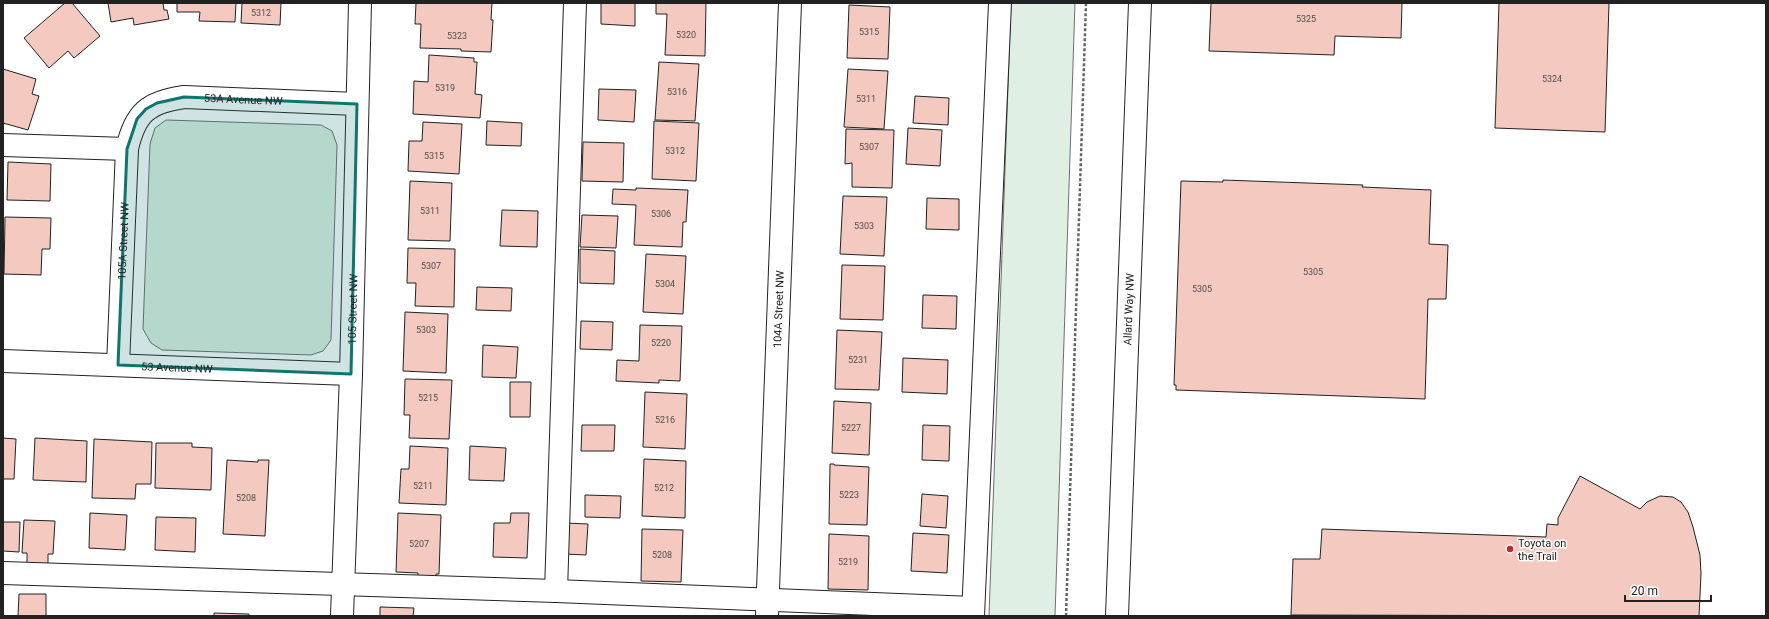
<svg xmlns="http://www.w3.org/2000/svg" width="1769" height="619" viewBox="0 0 1769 619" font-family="Roboto,sans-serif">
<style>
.green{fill:#e0efe3;stroke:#6f6f6f}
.building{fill:#f3c9c0;stroke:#222}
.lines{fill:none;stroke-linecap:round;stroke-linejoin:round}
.minor-casing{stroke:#222;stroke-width:24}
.path{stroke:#646464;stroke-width:2.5;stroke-dasharray:3 2;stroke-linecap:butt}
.minor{stroke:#fff;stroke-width:22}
.marked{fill:#0f766e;fill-opacity:0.2;stroke:#0f766e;stroke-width:3;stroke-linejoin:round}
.poi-dot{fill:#c62828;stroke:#fff;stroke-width:1.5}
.labels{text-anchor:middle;stroke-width:3;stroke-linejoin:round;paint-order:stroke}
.number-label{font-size:9px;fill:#564c4a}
.street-label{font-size:11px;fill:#222;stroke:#fff}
.poi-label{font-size:11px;fill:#222;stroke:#fff;text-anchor:start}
</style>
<rect width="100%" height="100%" fill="#fff"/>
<g class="green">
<path d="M1011,3H1075L1055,616H989Z"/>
<path d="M166,120L321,125L332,131L337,145L331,340L323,351L311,355L162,350L151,343L143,329L150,144L155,128Z"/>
</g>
<g class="building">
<path d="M65,3H72L100,36L74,58L68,51L49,68L24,38Z"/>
<path d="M108,3H163L164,10H167L169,19L134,25L133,18L111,22Z"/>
<path d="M177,3H236L235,22L199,21L200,12H177Z"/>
<path d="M242,3H281L280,25L241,23Z"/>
<path d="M416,3H492L491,20H493L491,52L461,51V49L420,48L421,24H415Z"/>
<path d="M601,3H635V26L601,24Z"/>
<path d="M656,3H706L705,56L665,55L667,14H656Z"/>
<path d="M1211,3H1402L1401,38L1335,36L1334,55L1209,51Z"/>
<path d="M1499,3H1609L1605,132L1495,128Z"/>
<path d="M849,5L890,7L888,59L847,58Z"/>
<path d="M429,55L474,58V62H477L475,94L482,95L480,118L413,114L414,81L428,82Z"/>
<path d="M659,62L699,64L695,121L655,120Z"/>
<path d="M3,69L36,79L32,94L39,96L28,130L3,123Z"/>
<path d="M848,69L888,71L884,129L844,127Z"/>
<path d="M599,89L636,90L634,122L598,120Z"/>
<path d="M915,96L949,98L948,125L913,123Z"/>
<path d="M487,121L522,123L521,146L486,145Z"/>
<path d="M654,121L699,123L696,181L652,179Z"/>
<path d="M423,122L462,124L459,174L408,171L409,141H422Z"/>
<path d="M908,128L942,130L940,166L906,164Z"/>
<path d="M846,129L894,130L892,188L852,187V163L845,164Z"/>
<path d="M583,142L624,143L623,182L582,181Z"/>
<path d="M8,162L51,164L50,201L7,200Z"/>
<path d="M1223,180L1363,185L1362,187L1431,190L1429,244L1448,245L1446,299H1428L1425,399L1176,390V385H1174L1181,181L1223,182Z"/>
<path d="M410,181L452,183L450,241L408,240Z"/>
<path d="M636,188L688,190L686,222H683L682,247L634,245L636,205L612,204L613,189L636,190Z"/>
<path d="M843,196L887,197L884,256L840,254Z"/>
<path d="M927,198L959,199V230L926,229Z"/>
<path d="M502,210L538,211L537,247L500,246Z"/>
<path d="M582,215L618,216L616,248L580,247Z"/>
<path d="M5,217L51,218L50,249H42L41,275L4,274Z"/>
<path d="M408,248L455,249L454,307L415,306L416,283H407Z"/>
<path d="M580,249L615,251L614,284L580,283Z"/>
<path d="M646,254L686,256L683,314L643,312Z"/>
<path d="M842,265L885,266L883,320L840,319Z"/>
<path d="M477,287L512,288L511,311L476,310Z"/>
<path d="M923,295L957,296L956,329L922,328Z"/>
<path d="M405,312L448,314L446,373L403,371Z"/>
<path d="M581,321L613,322L612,350L580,349Z"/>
<path d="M640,325L682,326L680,381L659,380V383L616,381L617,360L639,361Z"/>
<path d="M837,330L882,332L879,390L835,389Z"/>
<path d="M483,345L518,347L516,378L482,377Z"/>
<path d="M903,358L948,360L947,394L902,392Z"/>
<path d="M405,379L452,380L449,439L409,438L410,415H404Z"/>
<path d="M510,382H531L530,417H510Z"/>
<path d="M645,392L687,394L685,449L643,447Z"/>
<path d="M834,401L871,403L869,455L832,453Z"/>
<path d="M582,425H615L614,451H581Z"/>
<path d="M923,425L950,426L949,461L922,460Z"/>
<path d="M3,438L16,439L14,479H3Z"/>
<path d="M35,438L87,441L86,482L33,480Z"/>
<path d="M94,439L152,442L151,484H136L135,499L92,498Z"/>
<path d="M156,443H192V447L212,448L211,490L155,488Z"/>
<path d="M410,446L448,448L446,505L399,503L401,469H409Z"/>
<path d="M470,446L506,448L504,481L469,480Z"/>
<path d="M644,459L686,461L685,518L642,516Z"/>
<path d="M227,460L258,462V460H269L265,536L223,534Z"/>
<path d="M830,464H834V465L869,467L867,525L829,524Z"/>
<path d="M1580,476L1640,509L1647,502L1660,496L1673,497L1681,502L1688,512L1693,527L1700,555L1701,574L1699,616L1291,615L1293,559H1320L1322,529L1546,537L1547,524L1558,525V518Z"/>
<path d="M922,494L948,496L946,528L920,526Z"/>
<path d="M585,495L621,496L620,518L585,517Z"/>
<path d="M90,513L127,515L125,550L89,548Z"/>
<path d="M398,513L441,515L439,574H436V582L418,581V573L396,572Z"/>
<path d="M511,513H529L527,558L493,557L494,523H510Z"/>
<path d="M156,517L196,518L195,552L155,550Z"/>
<path d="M24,520L55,521L53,554H48V564L27,563V553H22Z"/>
<path d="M3,522H20L19,552L3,551Z"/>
<path d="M566,523L588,524L586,555L564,554Z"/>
<path d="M642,529L683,530L681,582L641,581Z"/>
<path d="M913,533L949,535L947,573L911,571Z"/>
<path d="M829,534L869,536L868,590L828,589Z"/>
<path d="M19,594H46V616H18Z"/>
<path d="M380,607L414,608L413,616H380Z"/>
<path d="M214,613L249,614V616H214Z"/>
</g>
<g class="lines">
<defs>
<g id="minor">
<path d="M3,145L127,149"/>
<path id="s1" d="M3,361L351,374"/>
<path id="s2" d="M118,365L127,149C135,113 148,102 184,97L357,104"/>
<path d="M3,573L556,591L973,608"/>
<path d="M556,591L575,3"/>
<path id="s3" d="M342,616L351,374L360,3"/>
<path id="s4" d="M767,616L790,3"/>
<path d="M973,616L1000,3"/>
<path id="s5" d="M1117,616L1140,3"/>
</g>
</defs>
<use href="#minor" class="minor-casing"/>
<path class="path" d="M1066,616L1086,3"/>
<use href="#minor" class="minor"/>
</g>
<path class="marked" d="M184,97L357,104L351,374L118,365L127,149L137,119L146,109L157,103Z"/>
<circle class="poi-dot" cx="1510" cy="549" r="4"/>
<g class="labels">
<g class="number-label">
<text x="261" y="16">5312</text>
<text x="1306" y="22">5325</text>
<text x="869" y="35">5315</text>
<text x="686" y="38">5320</text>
<text x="457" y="39">5323</text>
<text x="1552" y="82">5324</text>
<text x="445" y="91">5319</text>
<text x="677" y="95">5316</text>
<text x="866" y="102">5311</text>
<text x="869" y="150">5307</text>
<text x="675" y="154">5312</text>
<text x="434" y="159">5315</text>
<text x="430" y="214">5311</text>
<text x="661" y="217">5306</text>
<text x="864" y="229">5303</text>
<text x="431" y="269">5307</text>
<text x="1313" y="275">5305</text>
<text x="665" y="287">5304</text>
<text x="1202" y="292">5305</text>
<text x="426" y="333">5303</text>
<text x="661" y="346">5220</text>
<text x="858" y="363">5231</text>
<text x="428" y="401">5215</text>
<text x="665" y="423">5216</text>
<text x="851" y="431">5227</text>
<text x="423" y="489">5211</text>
<text x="664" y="491">5212</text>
<text x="849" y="498">5223</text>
<text x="246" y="501">5208</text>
<text x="419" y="547">5207</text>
<text x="662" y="558">5208</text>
<text x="848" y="565">5219</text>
</g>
<g class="street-label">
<text dy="4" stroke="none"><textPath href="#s2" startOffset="360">53A Avenue NW</textPath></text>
<text dy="4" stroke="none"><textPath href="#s2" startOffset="124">105A Street NW</textPath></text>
<text dy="4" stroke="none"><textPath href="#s4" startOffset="307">104A Street NW</textPath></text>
<text dy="4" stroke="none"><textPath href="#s3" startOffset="307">105 Street NW</textPath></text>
<text dy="4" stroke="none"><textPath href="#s5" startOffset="307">Allard Way NW</textPath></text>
<text dy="4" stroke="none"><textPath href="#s1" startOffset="174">53 Avenue NW</textPath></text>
</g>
<g class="poi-label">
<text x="1518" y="547">Toyota on<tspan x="1518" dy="13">the Trail</tspan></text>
</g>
</g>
<rect width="1769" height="619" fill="none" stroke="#222222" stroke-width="8"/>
<path d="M1625 595v6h86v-6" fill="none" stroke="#222222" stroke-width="2"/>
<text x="1631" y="595" font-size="12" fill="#222222" stroke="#ffffff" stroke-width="3" paint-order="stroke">20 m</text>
</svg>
